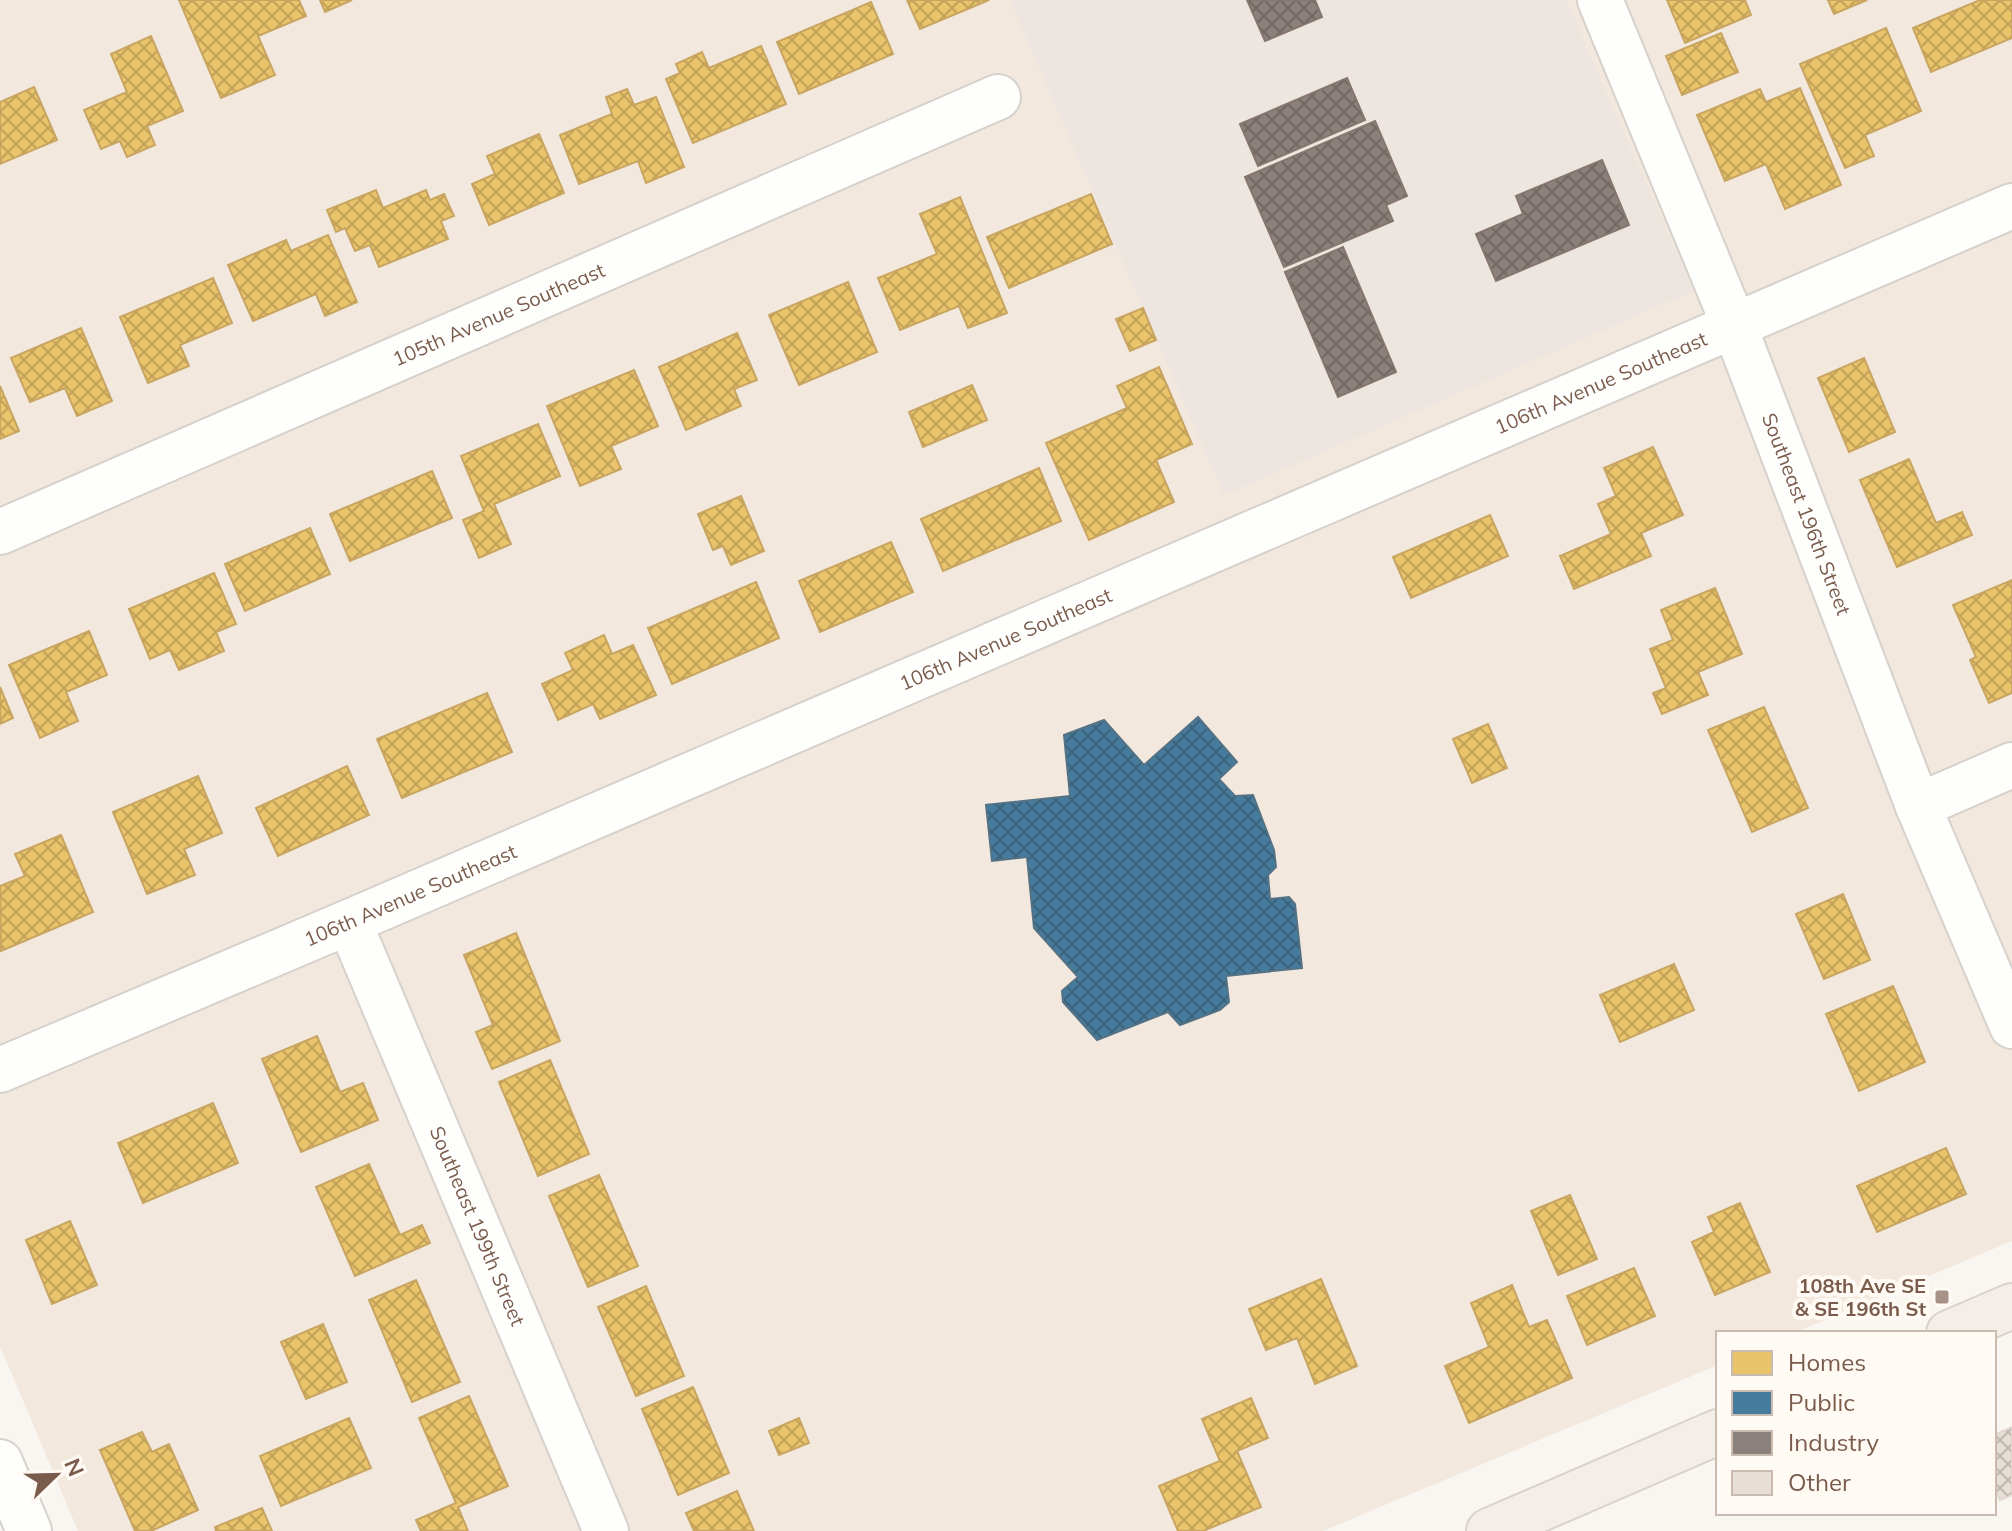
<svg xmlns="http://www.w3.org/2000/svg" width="2012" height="1531" viewBox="0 0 2012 1531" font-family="Mulish,sans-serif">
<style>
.residential{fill:#f2e8de}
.industrial{fill:#ede5e0}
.homes{fill:url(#homes-cross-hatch);stroke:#c8a561;stroke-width:2}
.public{fill:url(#public-cross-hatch);stroke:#557285;stroke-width:2}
.industry{fill:url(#industry-cross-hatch);stroke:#85766e;stroke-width:2}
.building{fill:url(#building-cross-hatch);stroke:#e2d8d2;stroke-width:2}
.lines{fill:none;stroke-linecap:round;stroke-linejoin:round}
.minor-casing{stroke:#d7d1cb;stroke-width:48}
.major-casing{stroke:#dad1cc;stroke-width:48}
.minor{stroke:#fefefd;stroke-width:44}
.major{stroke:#f3eee8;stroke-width:44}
.poi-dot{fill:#a69286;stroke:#fffaf3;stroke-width:3}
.labels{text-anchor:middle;stroke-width:8;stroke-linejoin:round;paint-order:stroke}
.street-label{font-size:20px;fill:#7a5c4d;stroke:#fffaf3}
.poi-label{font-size:20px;font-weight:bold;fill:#7a5c4d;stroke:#fffaf3;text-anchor:end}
</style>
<defs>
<pattern id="homes-cross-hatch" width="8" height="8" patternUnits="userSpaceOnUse" patternTransform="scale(2)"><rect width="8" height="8" fill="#e9c46a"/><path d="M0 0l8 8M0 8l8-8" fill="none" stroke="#c2a259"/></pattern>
<pattern id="public-cross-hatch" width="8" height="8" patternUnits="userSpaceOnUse" patternTransform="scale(2)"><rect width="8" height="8" fill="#457b9d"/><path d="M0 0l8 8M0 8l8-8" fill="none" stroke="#3d637c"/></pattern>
<pattern id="industry-cross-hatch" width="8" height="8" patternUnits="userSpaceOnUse" patternTransform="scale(2)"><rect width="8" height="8" fill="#8a817c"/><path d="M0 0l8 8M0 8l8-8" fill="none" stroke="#716863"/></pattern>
<pattern id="building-cross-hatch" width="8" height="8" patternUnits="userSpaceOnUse" patternTransform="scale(2)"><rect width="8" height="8" fill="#e6ded7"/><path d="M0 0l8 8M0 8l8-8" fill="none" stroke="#bfb7b1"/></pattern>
</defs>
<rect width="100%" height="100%" fill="#f9f5f0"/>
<path class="residential" d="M0,0H2012V1241L1794,1333H1718V1365L1323,1531H78L0,1346Z"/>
<path class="industrial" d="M1010,0H1566L1693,291L1224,495Z"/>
<g class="homes">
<path d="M179,0H299L306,16L258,36L275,75L221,98Z"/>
<path d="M320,0H352L325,12Z"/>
<path d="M907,0H989L920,29Z"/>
<path d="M1667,0H1745L1751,15L1685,43Z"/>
<path d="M1828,0H1867L1834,14Z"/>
<path d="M1980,0H2012V38L1931,72L1913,28Z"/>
<path d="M871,2L893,54L799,94L777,42Z"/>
<path d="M1886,28L1921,111L1865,135L1874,156L1845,168L1800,64Z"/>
<path d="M1721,33L1738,72L1682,95L1666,56Z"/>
<path d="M151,36L183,111L147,126L155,145L127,157L120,141L101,149L84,110L127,92L111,54Z"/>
<path d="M761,46L786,104L693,143L666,79L680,73L676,64L702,52L709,68Z"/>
<path d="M34,87L57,140L0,164V102Z"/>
<path d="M1800,88L1841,185L1785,209L1766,164L1725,181L1697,115L1760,89L1766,102Z"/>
<path d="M627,89L634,105L656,97L684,167L646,183L638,161L579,184L560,135L612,114L606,97Z"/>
<path d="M539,134L564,193L489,225L472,184L495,174L487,156Z"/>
<path d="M376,190L383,208L426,190L430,200L444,194L454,216L441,221L448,239L379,267L370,245L355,251L345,228L336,232L327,210Z"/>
<path d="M1091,194L1112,244L1009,288L987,237Z"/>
<path d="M960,197L1007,313L968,328L959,306L900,330L878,278L937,254L920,214Z"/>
<path d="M328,235L357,302L325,316L316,294L253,321L228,265L286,240L291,251Z"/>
<path d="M213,278L232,323L180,345L189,366L148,383L120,317Z"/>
<path d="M848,282L877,352L799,385L769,315Z"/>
<path d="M1143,308L1156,340L1130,351L1116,319Z"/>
<path d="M81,328L112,401L77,416L65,388L30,402L11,358Z"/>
<path d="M737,333L757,380L734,389L741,406L686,430L659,367Z"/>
<path d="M1864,358L1895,432L1849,452L1818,378Z"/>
<path d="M1159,367L1192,444L1156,460L1174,502L1089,540L1046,443L1127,408L1117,386Z"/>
<path d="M634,370L658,426L611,446L621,469L580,486L547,406Z"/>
<path d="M972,385L987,420L923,447L909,412Z"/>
<path d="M0,386L19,431L0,439Z"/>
<path d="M538,424L560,476L494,504L511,544L479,558L463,520L484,511L461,456Z"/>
<path d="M1653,447L1683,515L1641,533L1651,556L1574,589L1560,556L1611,534L1598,504L1616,496L1604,468Z"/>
<path d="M1909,459L1936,523L1962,512L1972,535L1897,567L1860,480Z"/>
<path d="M1039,468L1061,521L943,571L921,519Z"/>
<path d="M432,471L452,518L350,561L330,514Z"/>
<path d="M741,496L764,551L731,565L723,546L713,550L698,514Z"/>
<path d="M1490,515L1508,556L1411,598L1393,557Z"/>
<path d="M310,528L330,574L245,611L225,564Z"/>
<path d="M891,542L913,592L820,632L799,581Z"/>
<path d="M214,573L236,624L216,632L224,651L179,670L170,650L150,659L129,609Z"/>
<path d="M2012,580V693L1989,703L1970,660L1976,657L1953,605Z"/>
<path d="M756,582L779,638L672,684L648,628Z"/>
<path d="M1715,588L1742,654L1698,672L1708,695L1662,714L1653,693L1666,688L1650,649L1673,640L1661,610Z"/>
<path d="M89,631L107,675L66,692L78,721L40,738L9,665Z"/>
<path d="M604,635L612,654L633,645L656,695L600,719L593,704L558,720L542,684L573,670L565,653Z"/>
<path d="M0,687L13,718L0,724Z"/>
<path d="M487,693L512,752L402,798L377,739Z"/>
<path d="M1764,707L1808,808L1752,832L1708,730Z"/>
<path d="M1488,724L1507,768L1472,783L1453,739Z"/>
<path d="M347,766L369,815L278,856L256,808Z"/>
<path d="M198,776L222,833L184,849L195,875L147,894L113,812Z"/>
<path d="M61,835L93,912L1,951L0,886L25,876L15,854Z"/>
<path d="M1843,894L1870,960L1824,979L1796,914Z"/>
<path d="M516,933L560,1041L492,1069L476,1032L493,1025L464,955Z"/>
<path d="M1674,964L1694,1010L1620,1042L1600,995Z"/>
<path d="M1893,986L1925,1062L1859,1091L1826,1014Z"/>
<path d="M317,1036L340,1092L363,1083L378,1120L301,1152L262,1059Z"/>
<path d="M550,1060L589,1154L538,1176L499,1082Z"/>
<path d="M213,1103L238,1163L143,1203L118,1143Z"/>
<path d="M1946,1148L1966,1194L1877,1232L1857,1186Z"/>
<path d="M369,1164L400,1235L422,1225L430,1243L355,1276L316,1187Z"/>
<path d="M599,1175L638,1266L588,1287L549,1196Z"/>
<path d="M1570,1195L1597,1259L1558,1275L1531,1211Z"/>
<path d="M1740,1203L1770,1272L1715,1295L1692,1242L1714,1232L1708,1217Z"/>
<path d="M70,1221L97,1285L52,1304L26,1240Z"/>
<path d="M1634,1268L1655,1316L1587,1345L1567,1296Z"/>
<path d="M1321,1279L1357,1366L1315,1384L1297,1338L1266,1350L1249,1309Z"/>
<path d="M416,1280L460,1382L412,1402L369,1300Z"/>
<path d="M1512,1285L1529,1327L1547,1320L1572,1378L1469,1423L1445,1366L1489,1347L1471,1303Z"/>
<path d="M646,1286L684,1376L636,1396L598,1307Z"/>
<path d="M323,1324L347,1382L306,1399L281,1342Z"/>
<path d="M693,1387L729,1473L678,1495L642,1409Z"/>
<path d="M469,1396L508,1486L458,1507L468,1531H421L416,1520L456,1503L419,1418Z"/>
<path d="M1251,1398L1268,1438L1237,1451L1261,1507L1203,1531H1178L1159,1486L1220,1461L1202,1419Z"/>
<path d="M349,1418L371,1468L281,1506L260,1456Z"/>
<path d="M799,1418L809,1443L779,1455L769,1431Z"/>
<path d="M142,1432L152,1452L169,1444L198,1510L151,1531H135L100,1450Z"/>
<path d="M737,1491L754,1531H694L686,1513Z"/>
<path d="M262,1508L272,1531H216L215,1527Z"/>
</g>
<path class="public" d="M1198,717L1237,762L1219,779L1235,796L1253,795L1274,850L1276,867L1268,875L1270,899L1289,897L1295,904L1302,968L1226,976L1229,1002L1220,1010L1180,1025L1168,1012L1097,1040L1063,1002L1062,991L1078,977L1034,928L1027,857L992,861L986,805L1070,796L1064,735L1104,720L1144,765Z"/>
<g class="industry">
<path d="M1247,0H1315L1322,17L1265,41Z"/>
<path d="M1347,78L1365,120L1258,166L1240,124Z"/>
<path d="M1375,121L1407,196L1386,205L1393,221L1284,267L1245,177Z"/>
<path d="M1602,160L1629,225L1496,281L1476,234L1523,214L1516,196Z"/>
<path d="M1343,247L1396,372L1338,397L1285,272Z"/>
</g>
<path class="building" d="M2012,1427V1495L2000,1500L1994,1487V1435Z"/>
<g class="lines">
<defs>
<g id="minor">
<path id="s1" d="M1600,0L1734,325L1918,806L2012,1026"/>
<path id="s2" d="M0,532L998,97"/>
<path d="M1918,806L2012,765"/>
<path id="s3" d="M349,922L606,1531"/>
<path id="s4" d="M0,1070L349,922L2012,206"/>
<path d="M0,1462L29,1531"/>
</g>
<g id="major">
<path d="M1949,1333L2012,1306"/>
<path d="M1489,1531L1718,1432"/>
</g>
</defs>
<use href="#minor" class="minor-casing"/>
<use href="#major" class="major-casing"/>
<use href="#minor" class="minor"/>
<use href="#major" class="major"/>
</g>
<rect class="poi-dot" x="1934" y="1289" width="16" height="16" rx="4"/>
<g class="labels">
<g class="street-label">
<text dy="7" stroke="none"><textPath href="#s2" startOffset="544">105th Avenue Southeast</textPath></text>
<text dy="7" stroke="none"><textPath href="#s4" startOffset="1742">106th Avenue Southeast</textPath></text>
<text dy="7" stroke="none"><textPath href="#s1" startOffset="554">Southeast 196th Street</textPath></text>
<text dy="7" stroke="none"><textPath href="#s4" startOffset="1094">106th Avenue Southeast</textPath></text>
<text dy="7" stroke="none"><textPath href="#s4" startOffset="446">106th Avenue Southeast</textPath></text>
<text dy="7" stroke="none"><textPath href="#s3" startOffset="330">Southeast 199th Street</textPath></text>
</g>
<g class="poi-label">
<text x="1926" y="1293">108th Ave SE<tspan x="1926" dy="23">&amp; SE 196th St</tspan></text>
</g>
</g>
<rect x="1716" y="1331" width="280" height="184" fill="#fffaf3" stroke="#cabbb1" stroke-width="2"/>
<rect x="1732" y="1351" width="40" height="24" fill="#e9c46a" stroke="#cabbb1" stroke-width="2"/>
<text x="1788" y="1371" font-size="24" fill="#7a5c4d">Homes</text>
<rect x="1732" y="1391" width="40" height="24" fill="#457b9d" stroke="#cabbb1" stroke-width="2"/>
<text x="1788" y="1411" font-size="24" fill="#7a5c4d">Public</text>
<rect x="1732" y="1431" width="40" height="24" fill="#8a817c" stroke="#cabbb1" stroke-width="2"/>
<text x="1788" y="1451" font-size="24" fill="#7a5c4d">Industry</text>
<rect x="1732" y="1471" width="40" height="24" fill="#e6ded7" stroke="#cabbb1" stroke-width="2"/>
<text x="1788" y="1491" font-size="24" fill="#7a5c4d">Other</text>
<g transform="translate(56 1475) rotate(67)" stroke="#fffaf3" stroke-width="6" paint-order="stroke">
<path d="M0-6L14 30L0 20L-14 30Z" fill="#7a5c4d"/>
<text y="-12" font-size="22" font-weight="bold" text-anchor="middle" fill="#7a5c4d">N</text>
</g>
</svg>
